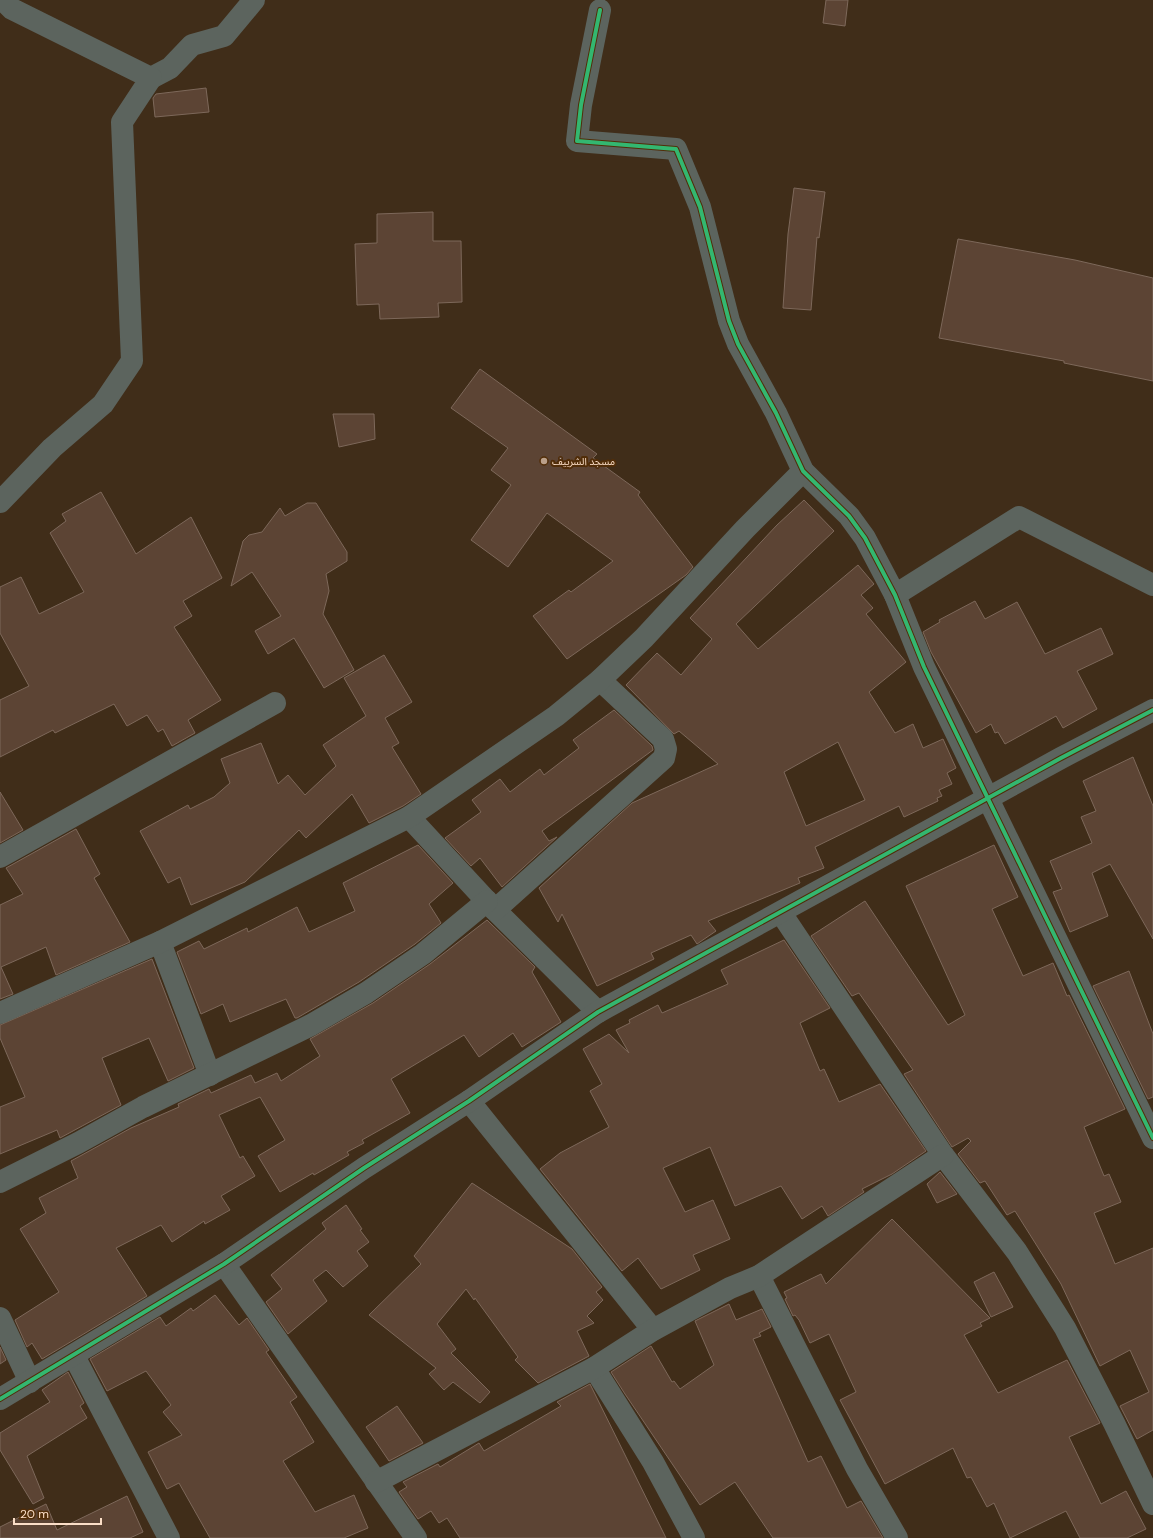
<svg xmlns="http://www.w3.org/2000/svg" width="1153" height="1538" viewBox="0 0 1153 1538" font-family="'DM Sans','Noto Sans Arabic',sans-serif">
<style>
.building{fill:#5c4434;stroke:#7d685a;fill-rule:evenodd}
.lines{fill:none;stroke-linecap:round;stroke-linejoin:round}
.minor{stroke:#5c645e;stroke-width:22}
.cycleway-casing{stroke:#512d08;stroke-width:6}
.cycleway{stroke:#33b770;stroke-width:4}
.poi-dot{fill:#baa08a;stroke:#512d08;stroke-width:1.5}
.labels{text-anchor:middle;stroke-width:4;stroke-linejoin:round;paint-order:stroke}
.poi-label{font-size:10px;fill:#fbdec7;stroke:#512d08;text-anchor:start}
</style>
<rect width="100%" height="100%" fill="#402d19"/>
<g class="building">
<path d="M826,0H848L845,26L823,23Z"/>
<path d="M206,88L209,112L155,117L153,98L156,94Z"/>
<path d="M794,188L825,192L819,238L817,237L811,310L783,308L788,234Z"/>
<path d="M433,212V241H461L462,302L438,303L439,317L380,319L379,304L357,305L355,244L377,243V214Z"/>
<path d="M958,239L1075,260L1153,278V381L1064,363V361L939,338Z"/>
<path d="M480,369L597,454L593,458L640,492L638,495L693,567L686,575L567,659L533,616L569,590L571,592L613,561L547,513L508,567L471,540L511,485L491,470L508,448L451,408Z"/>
<path d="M333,414H374L375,439L339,447Z"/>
<path d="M101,492L136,554L191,517L222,578L183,601L192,616L174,627L221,700L188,720L195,733L172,746L163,729L158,732L147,715L127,726L114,704L55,733L53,730L0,757V700L29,686L0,633V587L21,577L39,614L84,592L50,533L66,521L62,514Z"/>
<path d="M804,500L834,531L736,624L758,649L858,565L874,584L861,595L873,608L866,614L906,662L869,692L895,733L913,724L923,748L943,739L956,768L947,773L952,784L939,790L942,796L937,798L938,801L904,817L899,806L815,847L824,868L798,878L800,883L708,921L716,931L697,944L691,935L651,953L654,959L597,986L562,914L558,922L539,888L632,803L718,764L679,731L674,734L626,685L657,653L681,675L712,639L690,618L777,525ZM838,742L865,800L806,826L784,772Z"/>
<path d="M307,503H316L347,552V561L326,574L329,591L323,614L354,670L324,688L294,638L268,654L255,631L281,616L252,572L231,586L243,541L249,535L262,532L280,508L285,516Z"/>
<path d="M975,601L985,619L1017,602L1045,654L1101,628L1113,654L1077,671L1097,709L1063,728L1056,716L1005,744L998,732L995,733L991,724L976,733L931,652L923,632L940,622L939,620Z"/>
<path d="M384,655L412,702L385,718L399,743L392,747L421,794L403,806L369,823L352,794L306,838L299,830L245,882L191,905L180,877L168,883L140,831L188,805L190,809L214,797L230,783L221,759L261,743L278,784L288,775L305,795L336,766L323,745L366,716L344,678Z"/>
<path d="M614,710L652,746L653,750L542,831L549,841L557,837L502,887L480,858L471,866L445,838L481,812L472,800L500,779L510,792L540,769L544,775L579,748L573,740Z"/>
<path d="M1133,757L1153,806V939L1110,864L1092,873L1108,916L1070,932L1053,892L1062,889L1050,861L1092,843L1081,817L1096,811L1083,781Z"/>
<path d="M0,792L23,830L0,843Z"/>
<path d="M76,829L100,874L94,878L130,942L56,975L46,947L1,967L13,994L0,999V905L23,894L6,868Z"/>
<path d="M418,845L453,883L429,904L441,923L415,944L359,982L297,1018H295L286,999L230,1022L223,1004L201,1014L177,952L199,941L204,949L247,928L248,932L297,907L309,932L355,911L343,883Z"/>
<path d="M994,845L1018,897L992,909L1023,976L1053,963L1067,996L1069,995L1125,1109L1084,1127L1104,1176L1109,1174L1121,1202L1094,1213L1115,1264L1153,1248V1430L1137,1439L1120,1406L1149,1392L1130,1350L1100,1366L1061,1284L1015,1211L1007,1215L985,1181L980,1183L958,1154L971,1141L968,1138L952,1147L904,1074L913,1070L859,993L852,996L811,936L865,901L948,1025L965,1015L906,886Z"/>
<path d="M487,920L535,967L532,972L561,1022L522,1047L513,1033L479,1057L464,1035L391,1079L410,1113L362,1140L364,1143L347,1152L349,1155L314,1175L313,1173L280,1192L258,1156L285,1140L260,1097L219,1115L240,1158L243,1156L255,1176L221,1196L230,1210L205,1224L204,1221L172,1242L161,1225L116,1248L147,1296L42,1359L32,1343L27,1347L15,1320L59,1292L20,1229L46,1213L39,1198L78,1178L71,1161L131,1128L179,1107L178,1104L209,1089L211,1093L251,1075L255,1083L277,1073L281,1081L320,1056L310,1039L373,1003L430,964Z"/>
<path d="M784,940L830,1008L800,1023L820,1071L824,1069L839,1102L880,1084L926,1151L892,1174L862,1189L864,1192L828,1216L822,1206L802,1219L781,1186L735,1206L710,1147L663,1168L685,1212L713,1200L730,1239L693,1255L700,1270L661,1289L638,1258L622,1271L540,1169L560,1153L609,1127L590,1091L602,1084L583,1049L609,1034L629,1053L616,1030L630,1023L629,1020L658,1005L662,1013L728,984L721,970Z"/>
<path d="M152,959L194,1068L168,1081L149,1038L102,1058L121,1105L60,1138L57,1130L0,1154V1107L25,1097L0,1038V1025Z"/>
<path d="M1129,971L1153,1034V1097L1148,1099L1093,986Z"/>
<path d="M940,1172L957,1194L937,1203L927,1184Z"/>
<path d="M472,1183L572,1249L602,1287L596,1292L603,1300L587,1316L594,1323L577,1331L589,1356L538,1383L515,1360L518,1357L475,1298L474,1300L466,1289L437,1324L456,1349L451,1353L490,1392L480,1403L453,1382L444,1390L429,1374L436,1368L369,1315L421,1264L414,1256Z"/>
<path d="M346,1205L362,1229L360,1230L369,1242L357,1251L368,1266L343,1287L326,1270L313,1280L327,1301L288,1334L266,1302L282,1289L271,1275L326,1229L322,1223Z"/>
<path d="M892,1219L990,1318L980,1323L982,1326L964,1335L998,1393L1067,1360L1100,1423L1069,1437L1101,1504L1126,1491L1146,1529L1127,1538H1080L1066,1511L1010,1538L994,1503L987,1507L971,1477L967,1478L953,1448L885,1484L840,1400L856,1392L829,1334L810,1343L799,1320L795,1315L793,1316L785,1299L787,1298L784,1292L821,1274L826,1284Z"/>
<path d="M994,1272L1013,1307L991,1317L974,1282Z"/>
<path d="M215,1295L239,1325L247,1318L269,1350L266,1352L297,1397L290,1402L314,1442L283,1461L315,1512L354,1495L368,1528L344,1538H210L179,1483L167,1489L148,1452L182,1435L163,1412L171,1405L146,1371L107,1391L90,1359L160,1317L166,1326L191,1308L193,1311Z"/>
<path d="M729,1304L736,1320L762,1309L771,1327L759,1333L761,1336L753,1339L808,1462L821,1456L847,1508L861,1501L883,1538H773L735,1482L700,1505L625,1394L611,1372L651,1346L672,1382L674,1381L680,1389L714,1365L695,1321Z"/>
<path d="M0,1347L6,1360L0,1364Z"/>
<path d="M68,1372L84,1403L80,1406L87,1418L27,1456L44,1498L33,1504L0,1450V1433L50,1402L42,1390Z"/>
<path d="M590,1384L666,1538H460L447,1518L439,1523L431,1511L418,1519L399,1492L407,1487L403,1482L438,1464L440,1467L479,1443L484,1451L561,1406L557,1402Z"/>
<path d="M397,1406L423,1443L389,1461L366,1427Z"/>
<path d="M127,1496L143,1532L130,1538H0V1527L46,1504L57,1530Z"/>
</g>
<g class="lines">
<g class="minor">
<path d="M600,10L581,105L577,141L676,149L700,207L729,321L738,344L776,413L803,471L849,516L865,538L895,595L924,667L942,704L1153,1138"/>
<path d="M151,78L170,68L192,45L224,36L254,0"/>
<path d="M0,502L52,448L103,404L132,361L122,122L151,78L12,9L3,0"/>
<path d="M895,595L1019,517L1153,585"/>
<path d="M409,817L495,910L598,1012"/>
<path d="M0,857L275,703"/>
<path d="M495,910L664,758L666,749L663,739L600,680"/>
<path d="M781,913L943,1155L1017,1252L1065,1328L1114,1423L1153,1504"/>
<path d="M160,942L210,1075"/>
<path d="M0,1013L160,942L409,817L556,716L600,680L644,638L745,529L803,471"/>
<path d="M469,1101L653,1330"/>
<path d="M0,1182L78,1143L143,1107L311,1025L366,993L423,954L487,901"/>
<path d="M224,1264L416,1538"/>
<path d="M759,1276L857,1469L897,1538"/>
<path d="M0,1318L30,1382"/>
<path d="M74,1356L169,1538"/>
<path d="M594,1368L653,1462L694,1538"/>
<path d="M0,1399L224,1264L364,1168L469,1101L598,1012L1061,758L1153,710"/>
<path d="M376,1482L594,1368L653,1330L730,1288L759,1276L943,1155"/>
</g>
<defs>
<g id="cycleway">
<path d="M600,10L581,105L577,141L676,149L700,207L729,321L738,344L776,413L803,471L849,516L865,538L895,595L924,667L942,704L1153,1138"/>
<path d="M0,1399L224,1264L364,1168L469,1101L598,1012L1061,758L1153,710"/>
</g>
</defs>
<use href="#cycleway" class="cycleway-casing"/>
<use href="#cycleway" class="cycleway"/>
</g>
<circle class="poi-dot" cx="544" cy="461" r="4"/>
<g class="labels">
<g class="poi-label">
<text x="552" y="465">مسجد الشرييف</text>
</g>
</g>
<path d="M14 1518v6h87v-6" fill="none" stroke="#fbdec7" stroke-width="2"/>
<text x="20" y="1518" font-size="12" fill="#fbdec7" stroke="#512d08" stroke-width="3" paint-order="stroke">20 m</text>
</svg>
